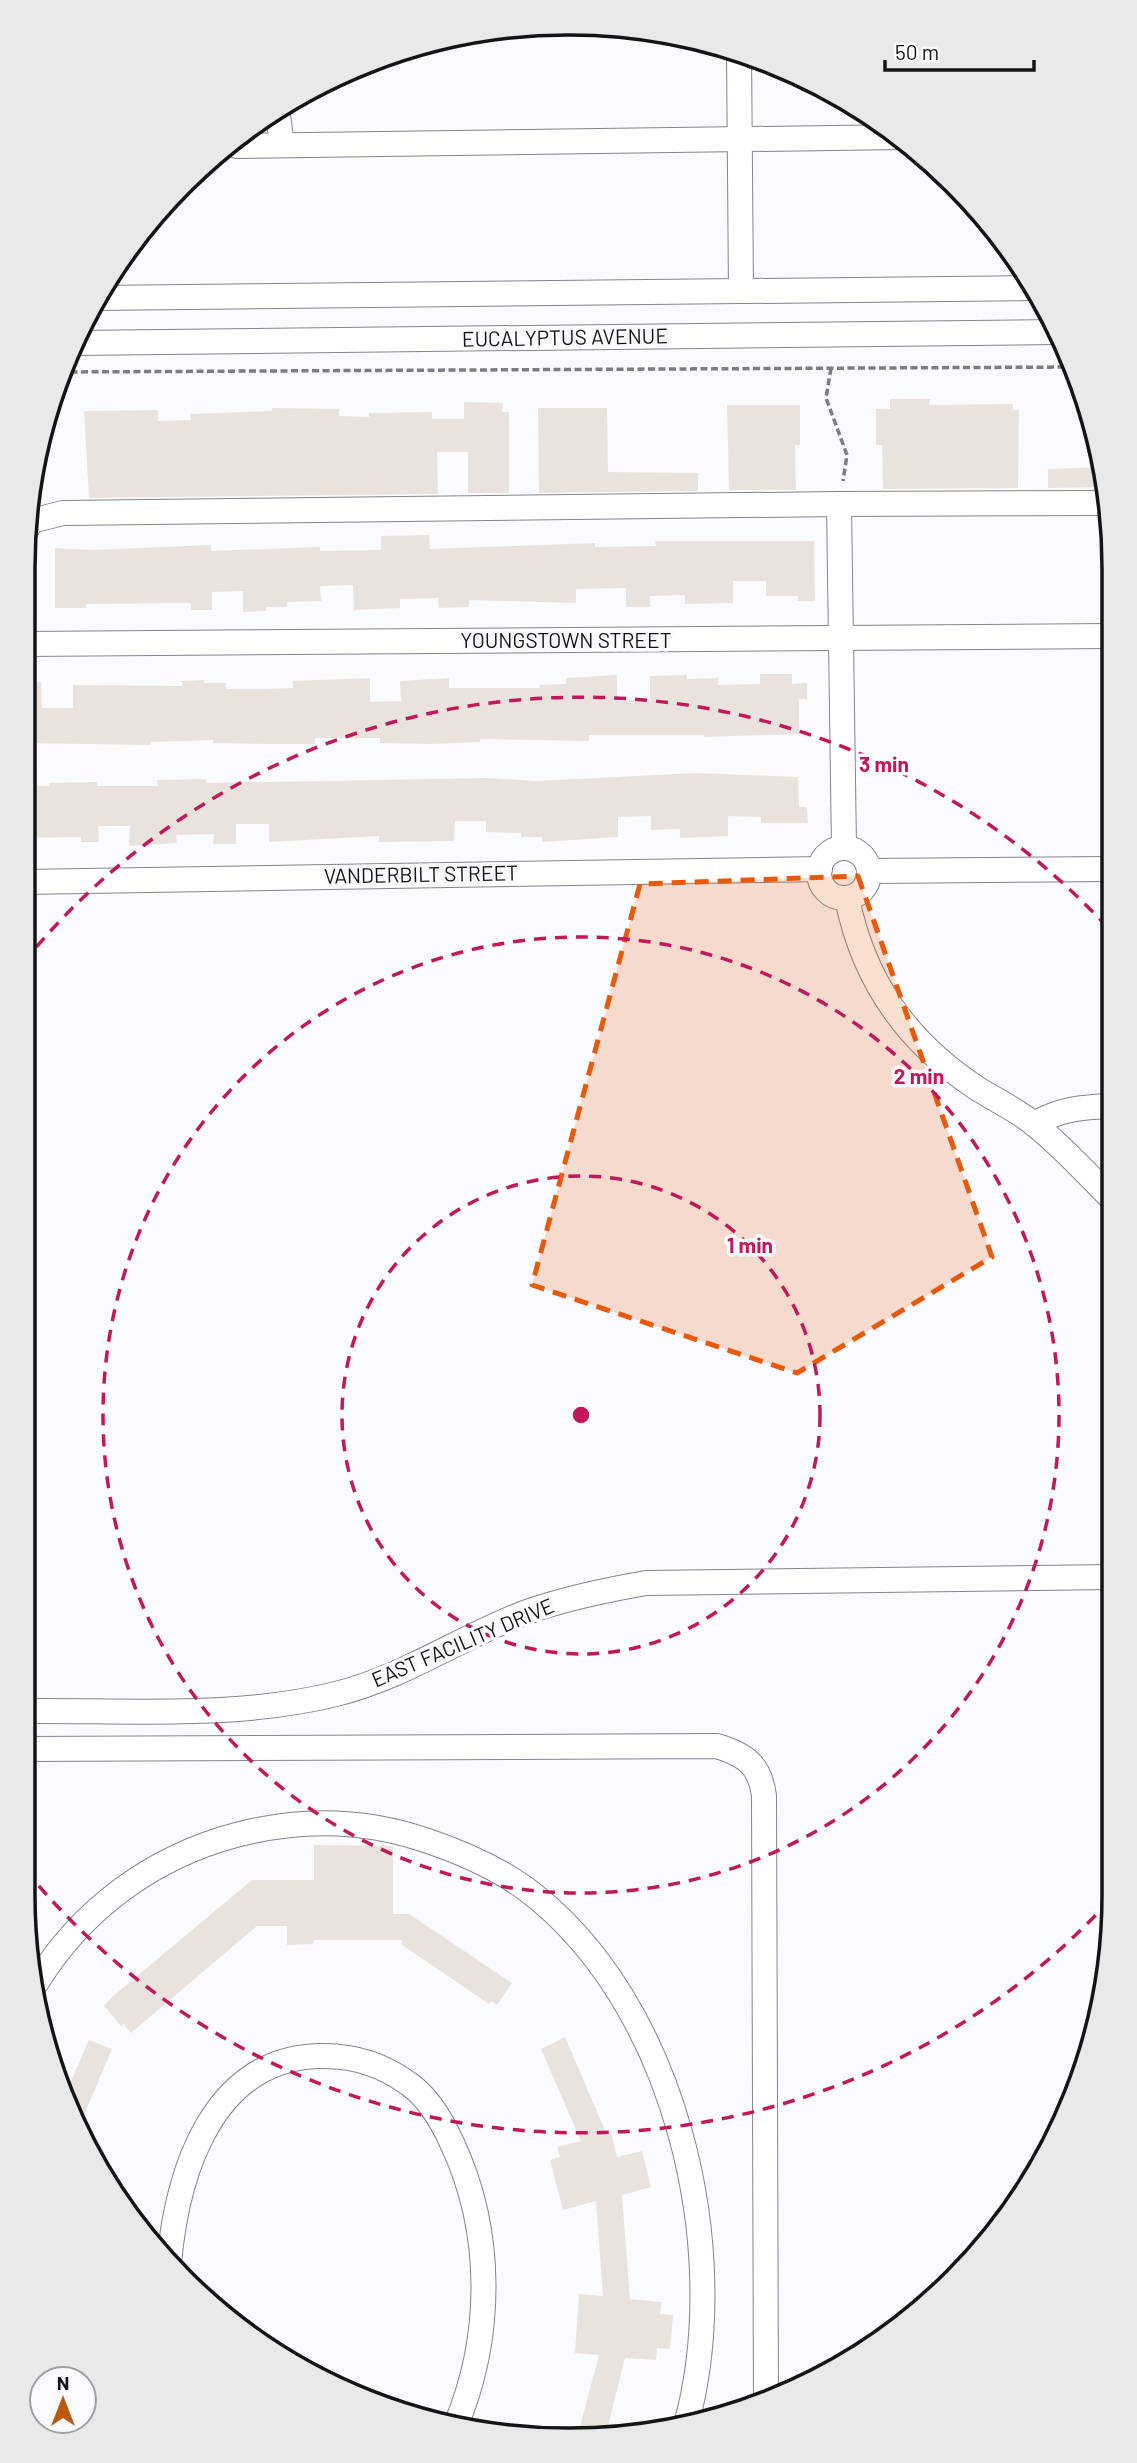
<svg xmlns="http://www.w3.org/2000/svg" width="1137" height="2463" viewBox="0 0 1137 2463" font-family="Barlow,sans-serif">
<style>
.building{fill:#eae3dd}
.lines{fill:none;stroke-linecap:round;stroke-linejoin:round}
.minor-casing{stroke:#82868d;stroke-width:26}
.path{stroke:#7b7d80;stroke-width:3.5;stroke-dasharray:7 3.5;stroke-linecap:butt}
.minor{stroke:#fff;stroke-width:24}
.marked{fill:#e8590c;fill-opacity:0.2;stroke:#e8590c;stroke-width:5;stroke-dasharray:14 9;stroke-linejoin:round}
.ring{fill:none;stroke:#c2185b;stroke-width:3.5;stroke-dasharray:12 9}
.labels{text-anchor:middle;stroke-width:7;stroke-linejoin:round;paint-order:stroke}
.street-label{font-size:21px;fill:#121416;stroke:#f9fbfe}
.rim{fill:none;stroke:#121416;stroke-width:3.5}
.centre{fill:#c2185b;stroke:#f9fbfe;stroke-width:3.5}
.ring-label{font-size:21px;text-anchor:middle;font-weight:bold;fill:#c2185b;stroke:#f9fbfe;stroke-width:7;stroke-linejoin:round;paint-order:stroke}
</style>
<rect width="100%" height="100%" fill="#f9fbfe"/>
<g class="building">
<path d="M890,399H930L929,405L1013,404V410H1019L1018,488L883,489L882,445H876V409H890Z"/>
<path d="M464,402L503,403L502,412H509V493H468V452H437L438,494L89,498L84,411L158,410V421L191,420L190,414L272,411V408L339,409V416L369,417V413L432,412V419H464Z"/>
<path d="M727,405H800V445H795L796,490H729Z"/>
<path d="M538,408H607L608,472L698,473V491L539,493Z"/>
<path d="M1102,467L1107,487L1048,488V469Z"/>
<path d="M429,535L430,549L595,543V547L656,546L655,541H814L815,601H798V596H766V581H733V603L685,604V595L650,596V607H626V588L576,589V603L469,600V607L439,608L438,598L400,599V608L354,610L353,585L320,586L321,601L287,602V607H266V611L243,612V591L212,592V610H191V603L86,604V608H55V548L92,550L211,545V551L320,547V551L381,550V536Z"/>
<path d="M760,674H792V684L807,683V699H799V734L704,737V735H589V741L480,739V742L432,744L380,743V738H315V744H267L213,743V740L151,742V745L23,743V683L41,682L42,708H73V685L182,686V681L204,680V683H226V689H267L293,688V681L370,678V702L401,701L400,681L449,678V688H540L539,685L566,684V678L617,675V701H650V676L687,675V679L718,678V685L760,684Z"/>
<path d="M697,773L798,777L799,807H807L808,823H761V817L728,816V836L680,838V829L651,830V816L618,817V837L542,842V837H521V833L486,832V821H455L454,841L379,842V836L269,842V824H236V844H213L214,834L176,835L177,843L129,846L130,826H98L99,842H81V837L23,838V785L49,786V783L97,782V786H158L157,780L206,779V783L487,778L535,781Z"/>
<path d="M314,1845L393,1846V1914H409L512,1983L497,2005L491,2001L489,2004L402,1945V1940H314L313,1944L287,1945V1926H257L131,2033L123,2023L122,2027L104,2006L111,1998L252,1880H314Z"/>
<path d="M565,2037L607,2135L611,2133L617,2157L642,2151L651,2187L622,2195L630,2299L661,2302L660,2314L673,2315L670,2349L657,2348L656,2360L625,2358L606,2434H578L599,2355L575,2353L579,2294L603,2296L596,2201L563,2210L550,2160L560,2157L557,2147L581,2141L541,2049Z"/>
<path d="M89,2040L112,2049L78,2129L64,2097Z"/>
</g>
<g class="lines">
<defs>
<g id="minor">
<path d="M739,53L741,291"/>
<path d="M277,108L282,145"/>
<path d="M237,146L902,137"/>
<path d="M97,298L1031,288"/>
<path d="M73,343L1057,332"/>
<path d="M839,504L1110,503"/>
<path d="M27,529L31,521L63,513L839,504L844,848"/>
<path d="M23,644L1110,636"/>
<circle cx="844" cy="873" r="25"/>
<path d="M869,871L1111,869"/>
<path d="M23,882L820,869"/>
<path d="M847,898C863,980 906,1041 975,1087C995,1100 1017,1110 1034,1124C1062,1146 1087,1174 1112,1199"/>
<path d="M1034,1124C1060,1109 1082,1107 1112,1106"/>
<path d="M23,1711C126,1710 235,1719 336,1694C405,1677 462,1636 527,1612C566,1598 606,1590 646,1583L1113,1577"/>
<path d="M23,1749L717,1746C746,1755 760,1765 764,1796L766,2401"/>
<path d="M37,1982C82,1909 153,1857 236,1835C300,1818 365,1819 428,1841C463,1853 496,1867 526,1889C676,2001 734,2250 686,2425"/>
<path d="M169,2263C177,2174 211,2059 319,2056C352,2055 382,2064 409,2084C429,2098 442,2121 452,2143C494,2232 493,2338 455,2427"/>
</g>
</defs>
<use href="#minor" class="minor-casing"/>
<g class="path">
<path d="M831,368L826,398L847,455L843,481"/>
<path d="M60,372L1075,367"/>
</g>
<use href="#minor" class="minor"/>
</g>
<path class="marked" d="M858,876L992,1257L797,1373L532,1285L640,884Z"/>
<g class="ring">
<circle cx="581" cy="1415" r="239"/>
<circle cx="581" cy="1415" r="478"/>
<path d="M1110 1900A718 718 0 0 1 23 1867M23 963A718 718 0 0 1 1110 930"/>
</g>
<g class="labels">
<g class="street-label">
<text transform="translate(565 338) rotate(-1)" y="7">EUCALYPTUS AVENUE</text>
<text x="566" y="648">YOUNGSTOWN STREET</text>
<text transform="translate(421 875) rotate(-1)" y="7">VANDERBILT STREET</text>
<text transform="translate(463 1643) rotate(-23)" y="7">EAST FACILITY DRIVE</text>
</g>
</g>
<path d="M0 0H1137V2463H0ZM568 35H569A533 533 0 0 1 1102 568V1895A533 533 0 0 1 569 2428H568A533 533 0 0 1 35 1895V568A533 533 0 0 1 568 35Z" fill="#e7e9eb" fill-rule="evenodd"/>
<path class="rim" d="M568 35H569A533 533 0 0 1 1102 568V1895A533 533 0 0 1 569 2428H568A533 533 0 0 1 35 1895V568A533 533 0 0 1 568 35Z"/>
<circle cx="581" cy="1415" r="10" class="centre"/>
<g class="ring-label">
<text x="884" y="772">3 min</text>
<text x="919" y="1084">2 min</text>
<text x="750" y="1253">1 min</text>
</g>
<g transform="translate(63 2400)"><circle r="33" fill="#f9fbfe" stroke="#9d9fa1" stroke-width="2"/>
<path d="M0-5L12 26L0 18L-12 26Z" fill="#b95a10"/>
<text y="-10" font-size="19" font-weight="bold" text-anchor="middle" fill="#121416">N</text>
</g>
<path d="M885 60v10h149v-10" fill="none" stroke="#121416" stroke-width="3.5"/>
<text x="895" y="60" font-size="21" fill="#121416" stroke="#f9fbfe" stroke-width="5" paint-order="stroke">50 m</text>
</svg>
